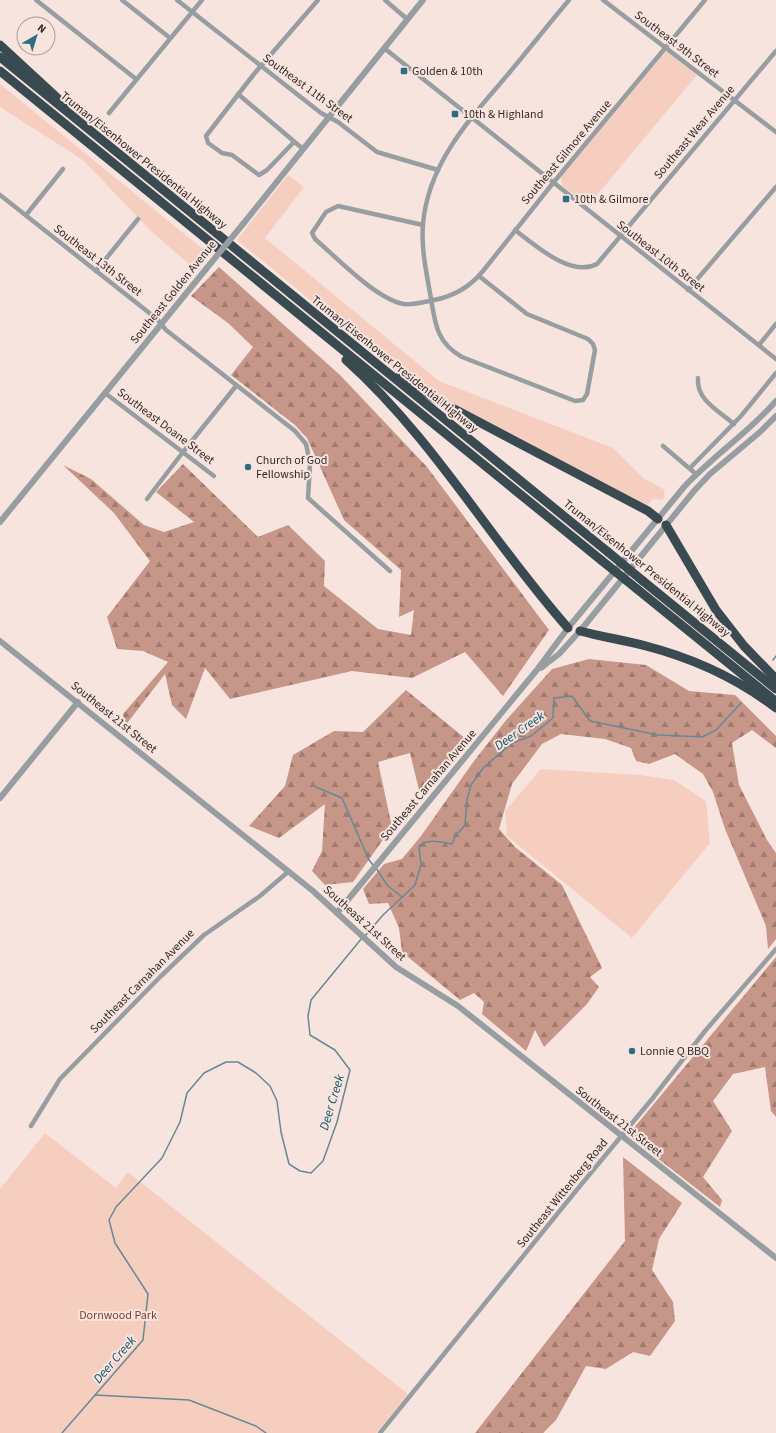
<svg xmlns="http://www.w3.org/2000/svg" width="776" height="1433" viewBox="0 0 776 1433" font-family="'Source Sans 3',sans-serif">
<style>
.green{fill:#f6cec0}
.forest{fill:url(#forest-firs)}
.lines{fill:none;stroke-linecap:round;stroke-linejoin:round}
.stream{stroke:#668996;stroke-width:1.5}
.minor{stroke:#969ea1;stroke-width:4.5}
.tertiary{stroke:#969ea1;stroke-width:6}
.motorway{stroke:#3a4a51;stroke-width:9}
.tertiary-bridge{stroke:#969ea1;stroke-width:6}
.motorway-bridge{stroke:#3a4a51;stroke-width:9}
.poi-dot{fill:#2e6e82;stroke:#f8e4de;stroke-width:1.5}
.labels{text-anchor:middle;stroke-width:4;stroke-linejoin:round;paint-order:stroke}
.street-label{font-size:12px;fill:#322b29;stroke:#f8e4de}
.poi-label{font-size:12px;fill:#322b29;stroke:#f8e4de;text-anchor:start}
.park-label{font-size:12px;fill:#7c3f2b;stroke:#f8e4de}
.water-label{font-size:13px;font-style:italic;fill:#0a5367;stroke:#f8e4de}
</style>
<defs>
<pattern id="forest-firs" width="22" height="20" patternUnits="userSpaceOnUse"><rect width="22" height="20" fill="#c69788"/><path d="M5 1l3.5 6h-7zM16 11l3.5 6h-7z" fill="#a17b6f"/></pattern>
</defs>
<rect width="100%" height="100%" fill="#f8e4de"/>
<g class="green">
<path d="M664,52H667L697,75L588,206L562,185L561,177Z"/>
<path d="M0,84L209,254L201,266L190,265L151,231L83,160L0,107Z"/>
<path d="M288,175L304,187L265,238L439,381L613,448L643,478L665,490L663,500L653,499L647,506L417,384L392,367L237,240Z"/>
<path d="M541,769L640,775L674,780L706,801L710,843L632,938L507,836L505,811Z"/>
<path d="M45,1133L116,1188L128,1172L408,1394L376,1433H0V1189Z"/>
</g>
<g class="forest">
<path d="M219,267L340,375L427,467L549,630L503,696L465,652L412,678L352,671L230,699L205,668L186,719L172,705L165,674L125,726L123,714L168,662L143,651L117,649L107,617L150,561L114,513L63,465L91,479L144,525L164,532L194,522L156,492L183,464L258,537L288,525L325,561L324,586L378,629L411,635L414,610L399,617L401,570L344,520L307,438L295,425L231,375L253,347L228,323L191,296Z"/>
<path d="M589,659L646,665L689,691L735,695L776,736V748L752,730L732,743L739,785L767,840L776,853V939L768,949L766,926L725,829L713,792L703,774L675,754L649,764L636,761L631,748L605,739L561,734L542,744L512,784L499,829L515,847L562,885L602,968L590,977L599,987L587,1004L544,1047L535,1030L526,1051L482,1014L484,1002L474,993L460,1000L402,952L399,928L388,903L369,904L363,889L384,864L402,859L421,836L474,761L507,719L552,669Z"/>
<path d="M406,690L466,739L425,796L419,790L410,753L378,762L392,827L353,882L325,885L312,871L322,851L325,804L279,838L249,826L285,786L293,755L334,731L363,732Z"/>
<path d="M776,957V1117L771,1111L765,1067L733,1074L713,1101L732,1131L703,1177L722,1200L720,1207L628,1135Z"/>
<path d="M623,1157L682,1203L659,1239L652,1270L673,1302L675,1321L650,1356L633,1352L606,1369L586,1366L556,1420L543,1433H475L625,1241Z"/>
</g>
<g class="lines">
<g class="stream">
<path d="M773,660L776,656"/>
<path d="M316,787L342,798L369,860L373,865"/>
<path d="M376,868L387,885L402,897"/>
<path d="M365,936L383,915L415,885L421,865L419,846C429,838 440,842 452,844L455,837L465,825L467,800L471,785L484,767L512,743L531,736L553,718L554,698L572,696L590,721L658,735L702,737L716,730L741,703"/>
<path d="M95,1395L189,1400L256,1426L266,1433"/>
<path d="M62,1433L143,1340L148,1294L115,1243L109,1220L116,1207L162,1158L180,1122L187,1093L204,1073L226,1062H238L256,1073L270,1086L277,1101L281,1132L289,1164L300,1171L311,1173L323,1161L337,1122L350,1070L335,1050L310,1035L308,1016L311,1000L362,938"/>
</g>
<g class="minor">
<path d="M36,0L136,79"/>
<path d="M122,0L170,38"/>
<path d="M177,0L321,113L338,122L377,152L438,170"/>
<path d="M385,0L407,19"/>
<path d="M603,0L776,132"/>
<path d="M384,48L776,359"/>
<path d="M238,94L303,149"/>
<path d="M109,113L202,0"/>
<path d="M294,142L267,170L259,175L232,155L222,153L208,143L206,136L254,74L318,0"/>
<path d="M0,195L157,319L166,330L295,431L306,444L310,463L308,498L390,571"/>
<path d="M26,215L63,169"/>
<path d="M423,225L338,206L326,212L312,233L315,239C336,257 377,300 404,304C414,305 424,302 434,300C455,296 470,287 483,271L553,183L705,0"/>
<path d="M515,230C535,245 571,278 597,264L776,51"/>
<path d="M96,271L138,219"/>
<path d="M479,276L527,314L588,339L593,344L595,350L587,394L583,400L575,401L462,357C435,342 435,321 430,293C426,270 421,248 423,224C428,165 467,122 504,79C526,53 547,26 569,0"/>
<path d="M688,290L776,187"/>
<path d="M759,345L776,324"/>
<path d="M698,378C696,400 719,411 734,424"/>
<path d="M105,393L214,476"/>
<path d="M663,446L696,474"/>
<path d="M690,468L741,416L776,373"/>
<path d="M147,499L183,452L236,386"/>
<path d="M31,1126L60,1079L160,977L204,935L260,896L289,871"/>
<path d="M380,1433L575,1192L652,1099L705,1031L776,949"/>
</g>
<g class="tertiary">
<path d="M243,224L423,0"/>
<path d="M0,522L206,269"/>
<path d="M0,641L313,891L396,967L458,1006L776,1258"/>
<path d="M541,668L559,654L580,631L694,491L710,474L760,432L776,416"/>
<path d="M0,798L78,702"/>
<path d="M337,913L536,671L568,628L684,487C713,456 748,433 776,401"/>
</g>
<g class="motorway">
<path d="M0,45L65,105"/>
<path d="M0,57L608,552"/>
<path d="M0,71L601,560"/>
<path d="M346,360C433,438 491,541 568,628"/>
<path d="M400,376L439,401L648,511L658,519"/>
<path d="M666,525L716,610L744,646L776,679"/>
<path d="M643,581L776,689"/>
<path d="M637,589L774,700"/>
<path d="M580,631C602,637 624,640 646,646C692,658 738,679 776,708"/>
</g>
<path class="tertiary-bridge" d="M206,269L243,224"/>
<g class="motorway-bridge">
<path d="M608,552L643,581"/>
<path d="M601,560L637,589"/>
</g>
</g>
<g class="poi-dot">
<rect x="400" y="67" width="8" height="8" rx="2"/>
<rect x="451" y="110" width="8" height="8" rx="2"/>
<rect x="562" y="195" width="8" height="8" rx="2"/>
<circle cx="248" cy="467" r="4"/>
<circle cx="632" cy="1051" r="4"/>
</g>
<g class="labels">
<g class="street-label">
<text transform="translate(677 44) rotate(37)" y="4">Southeast 9th Street</text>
<text transform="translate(308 88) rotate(36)" y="4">Southeast 11th Street</text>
<text transform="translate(694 132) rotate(-50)" y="4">Southeast Wear Avenue</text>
<text transform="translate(566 152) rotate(-50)" y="4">Southeast Gilmore Avenue</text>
<text transform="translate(144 160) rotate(39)" y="4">Truman/Eisenhower Presidential Highway</text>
<text transform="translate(661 256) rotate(38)" y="4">Southeast 10th Street</text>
<text transform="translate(98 260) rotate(38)" y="4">Southeast 13th Street</text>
<text transform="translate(173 292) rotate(-51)" y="4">Southeast Golden Avenue</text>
<text transform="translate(395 364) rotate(39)" y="4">Truman/Eisenhower Presidential Highway</text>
<text transform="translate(166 426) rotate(37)" y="4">Southeast Doane Street</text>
<text transform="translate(647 568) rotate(39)" y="4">Truman/Eisenhower Presidential Highway</text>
<text transform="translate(114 717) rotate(39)" y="4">Southeast 21st Street</text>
<text transform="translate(428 785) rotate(-50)" y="4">Southeast Carnahan Avenue</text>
<text transform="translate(365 923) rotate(42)" y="4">Southeast 21st Street</text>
<text transform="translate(142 981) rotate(-45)" y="4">Southeast Carnahan Avenue</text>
<text transform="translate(619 1121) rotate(38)" y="4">Southeast 21st Street</text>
<text transform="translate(562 1193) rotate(-51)" y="4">Southeast Wittenberg Road</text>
</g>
<g class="poi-label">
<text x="412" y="75">Golden &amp; 10th</text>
<text x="463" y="118">10th &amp; Highland</text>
<text x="574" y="203">10th &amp; Gilmore</text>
<text x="256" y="464">Church of God<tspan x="256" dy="14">Fellowship</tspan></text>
<text x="640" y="1055">Lonnie Q BBQ</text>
</g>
<g class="park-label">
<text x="118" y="1319">Dornwood Park</text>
</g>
<g class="water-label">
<text transform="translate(519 730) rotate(-35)" y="5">Deer Creek</text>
<text transform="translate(331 1102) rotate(-73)" y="5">Deer Creek</text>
<text transform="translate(114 1359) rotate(-49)" y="5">Deer Creek</text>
</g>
</g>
<g transform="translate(36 36) rotate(38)"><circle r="19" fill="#f8e4de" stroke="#a99a96"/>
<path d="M0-3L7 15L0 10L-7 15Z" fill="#2e6e82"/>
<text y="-6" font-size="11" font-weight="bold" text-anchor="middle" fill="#322b29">N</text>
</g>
</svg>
